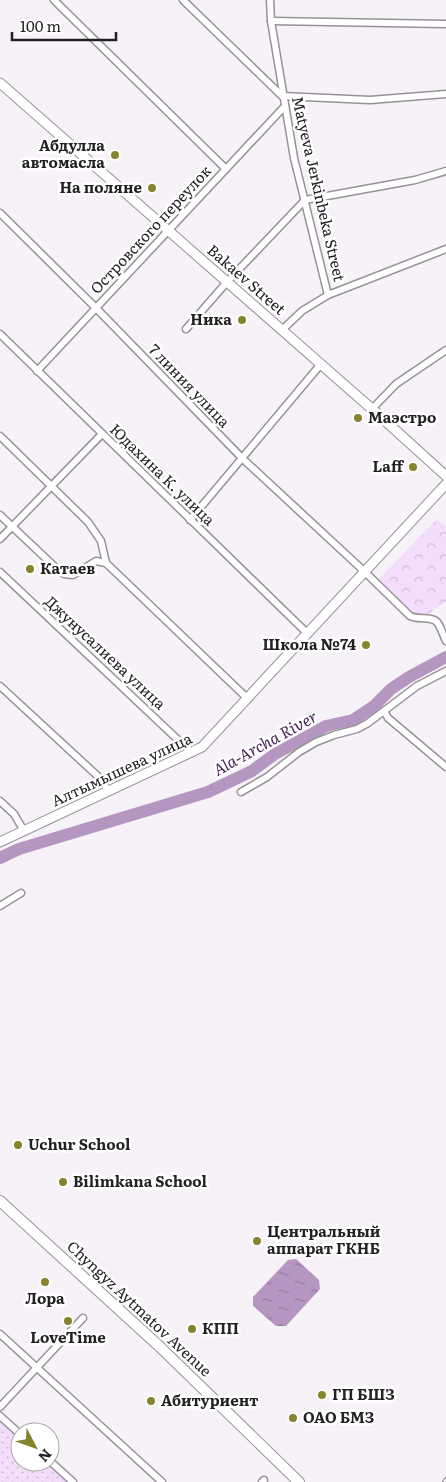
<svg xmlns="http://www.w3.org/2000/svg" width="446" height="1482" viewBox="0 0 446 1482" font-family="Literata,serif">
<style>
.park{fill:url(#park-crowns)}
.garden{fill:url(#garden-dots)}
.water{fill:url(#water-ripples)}
.lines{fill:none;stroke-linecap:round;stroke-linejoin:round}
.river{stroke:#b596c0;stroke-width:12}
.street-casing{stroke:#969298;stroke-width:9}
.secondary-casing{stroke:#969298;stroke-width:11}
.primary-casing{stroke:#969298;stroke-width:12}
.street{stroke:#fff;stroke-width:6}
.secondary{stroke:#fff;stroke-width:9}
.primary{stroke:#fff;stroke-width:10}
.rail-casing{stroke:#88858a;stroke-width:4}
.rail{stroke:#fff;stroke-width:2;stroke-dasharray:5.5;stroke-linecap:butt}
.poi-dot{fill:#86832c;stroke:#fff;stroke-width:2}
.labels{text-anchor:middle;stroke-width:5;stroke-linejoin:round;paint-order:stroke}
.poi-label{font-size:15px;font-weight:bold;fill:#232124;stroke:#fff;text-anchor:start}
.street-label{font-size:15px;fill:#232124;stroke:#fff}
.water-label{font-size:16px;font-style:italic;fill:#471f54;stroke:#fff}
</style>
<defs>
<pattern id="park-crowns" width="20" height="18" patternUnits="userSpaceOnUse" patternTransform="scale(1.25)"><rect width="20" height="18" fill="#f4ddfb"/><path d="M2 6a3 3 0 1 1 6 0M12 15a3 3 0 1 1 6 0" fill="none" stroke="#d1bdd7"/></pattern>
<pattern id="garden-dots" width="8" height="8" patternUnits="userSpaceOnUse" patternTransform="scale(1.25)"><rect width="8" height="8" fill="#f4ddfb"/><path d="M2 2h.1M6 6h.1" fill="none" stroke="#d1bdd7" stroke-width="1.8" stroke-linecap="round"/></pattern>
<pattern id="water-ripples" width="26" height="14" patternUnits="userSpaceOnUse" patternTransform="scale(1.25)"><rect width="26" height="14" fill="#b596c0"/><path d="M2 4q2-2 4 0t4 0M15 11q2-2 4 0t4 0" fill="none" stroke="#937a9c"/></pattern>
</defs>
<rect width="100%" height="100%" fill="#f6f2f8"/>
<path class="park" d="M437,519L446,527V602L419,620L379,579Z"/>
<path class="garden" d="M0,1420L20,1438V1462H46L67,1482H0Z"/>
<path class="water" d="M296,1259L319,1280L320,1289L286,1326H276L253,1306V1297L288,1260Z"/>
<g class="lines">
<path class="river" d="M0,858L19,849L208,792L252,771L275,754L326,726L353,720L374,706L391,689L409,677L446,657"/>
<defs>
<g id="street">
<path d="M54,0L226,169"/>
<path d="M183,0L282,96L370,100L446,94"/>
<path d="M270,0L271,21L294,158L328,295"/>
<path d="M271,21L446,24"/>
<path d="M0,213L96,308L243,459L365,572L410,616C417,620 432,616 437,622C441,627 443,635 446,641"/>
<path d="M186,329L227,282L305,200L415,180L446,171"/>
<path d="M282,330L302,311L328,295L446,249"/>
<path d="M0,334L308,634"/>
<path d="M37,371L284,107"/>
<path d="M372,409L396,384L446,350"/>
<path d="M0,436L88,522L101,541L106,563"/>
<path d="M0,515L55,567L64,574L73,575L96,561L106,563L248,699"/>
<path d="M190,520L321,364"/>
<path d="M0,539L102,434"/>
<path d="M0,572L192,753"/>
<path d="M0,686L102,780L108,791"/>
<path d="M384,711L388,718L446,767"/>
<path d="M241,792L267,777L299,752L316,742L334,735L357,729L368,723L417,686L446,671"/>
<path d="M0,801L14,814L24,831"/>
<path d="M0,906L21,893"/>
<path d="M0,1334L162,1482"/>
<path d="M0,1407L83,1318"/>
<path d="M0,1416L20,1434"/>
<path d="M50,1461L73,1482"/>
<path d="M262,1482L264,1480"/>
</g>
<g id="secondary">
<path d="M0,83L372,409L446,476"/>
<path d="M0,842L202,747L446,484"/>
</g>
<path id="primary" d="M0,1201L159,1346L299,1482"/>
</defs>
<use href="#street" class="street-casing"/>
<use href="#secondary" class="secondary-casing"/>
<use href="#primary" class="primary-casing"/>
<use href="#street" class="street"/>
<use href="#secondary" class="secondary"/>
<use href="#primary" class="primary"/>
<defs>
<path id="rail" d="M444,1482L446,1479"/>
</defs>
<use href="#rail" class="rail-casing"/>
<use href="#rail" class="rail"/>
</g>
<g class="poi-dot">
<circle cx="115" cy="155" r="5"/>
<circle cx="152" cy="188" r="5"/>
<circle cx="242" cy="320" r="5"/>
<circle cx="358" cy="418" r="5"/>
<circle cx="413" cy="467" r="5"/>
<circle cx="30" cy="569" r="5"/>
<circle cx="366" cy="645" r="5"/>
<circle cx="18" cy="1145" r="5"/>
<circle cx="63" cy="1182" r="5"/>
<circle cx="257" cy="1241" r="5"/>
<circle cx="45" cy="1282" r="5"/>
<circle cx="68" cy="1321" r="5"/>
<circle cx="192" cy="1329" r="5"/>
<circle cx="322" cy="1395" r="5"/>
<circle cx="151" cy="1401" r="5"/>
<circle cx="293" cy="1418" r="5"/>
</g>
<g class="labels">
<g class="poi-label">
<text x="105" y="151" text-anchor="end">Абдулла<tspan x="105" dy="17">автомасла</tspan></text>
<text x="142" y="193" text-anchor="end">На поляне</text>
<text x="232" y="325" text-anchor="end">Ника</text>
<text x="368" y="423">Маэстро</text>
<text x="403" y="472" text-anchor="end">Laff</text>
<text x="40" y="574">Катаев</text>
<text x="356" y="650" text-anchor="end">Школа №74</text>
<text x="28" y="1150">Uchur School</text>
<text x="73" y="1187">Bilimkana School</text>
<text x="267" y="1237">Центральный<tspan x="267" dy="17">аппарат ГКНБ</tspan></text>
<text x="45" y="1304" text-anchor="middle">Лора</text>
<text x="202" y="1334">КПП</text>
<text x="68" y="1343" text-anchor="middle">LoveTime</text>
<text x="332" y="1400">ГП БШЗ</text>
<text x="161" y="1406">Абитуриент</text>
<text x="303" y="1423">ОАО БМЗ</text>
</g>
<g class="street-label">
<text transform="translate(318 189) rotate(77)" y="5">Matyeva Jerkinbeka Street</text>
<text transform="translate(151 230) rotate(-47)" y="5">Островского переулок</text>
<text transform="translate(246 280) rotate(41)" y="5">Bakaev Street</text>
<text transform="translate(189 386) rotate(46)" y="5">7 линия улица</text>
<text transform="translate(162 475) rotate(44)" y="5">Юдахина К. улица</text>
<text transform="translate(105 653) rotate(43)" y="5">Джунусалиева улица</text>
<text transform="translate(122 770) rotate(-25)" y="5">Алтымышева улица</text>
<text transform="translate(139 1309) rotate(43)" y="5">Chyngyz Aytmatov Avenue</text>
</g>
<g class="water-label">
<text transform="translate(265 743) rotate(-29)" y="6">Ala-Archa River</text>
</g>
</g>
<g transform="translate(35 1447) rotate(131)"><circle r="24" fill="#ffffff" stroke="#a7a6a7"/>
<path d="M0-4L9 19L0 12L-9 19Z" fill="#86832c"/>
<text y="-8" font-size="14" font-weight="bold" text-anchor="middle" fill="#232124">N</text>
</g>
<path d="M12 32v8h104v-8" fill="none" stroke="#232124" stroke-width="2.5"/>
<text x="20" y="32" font-size="15" fill="#232124" stroke="#ffffff" stroke-width="4" paint-order="stroke">100 m</text>
</svg>
